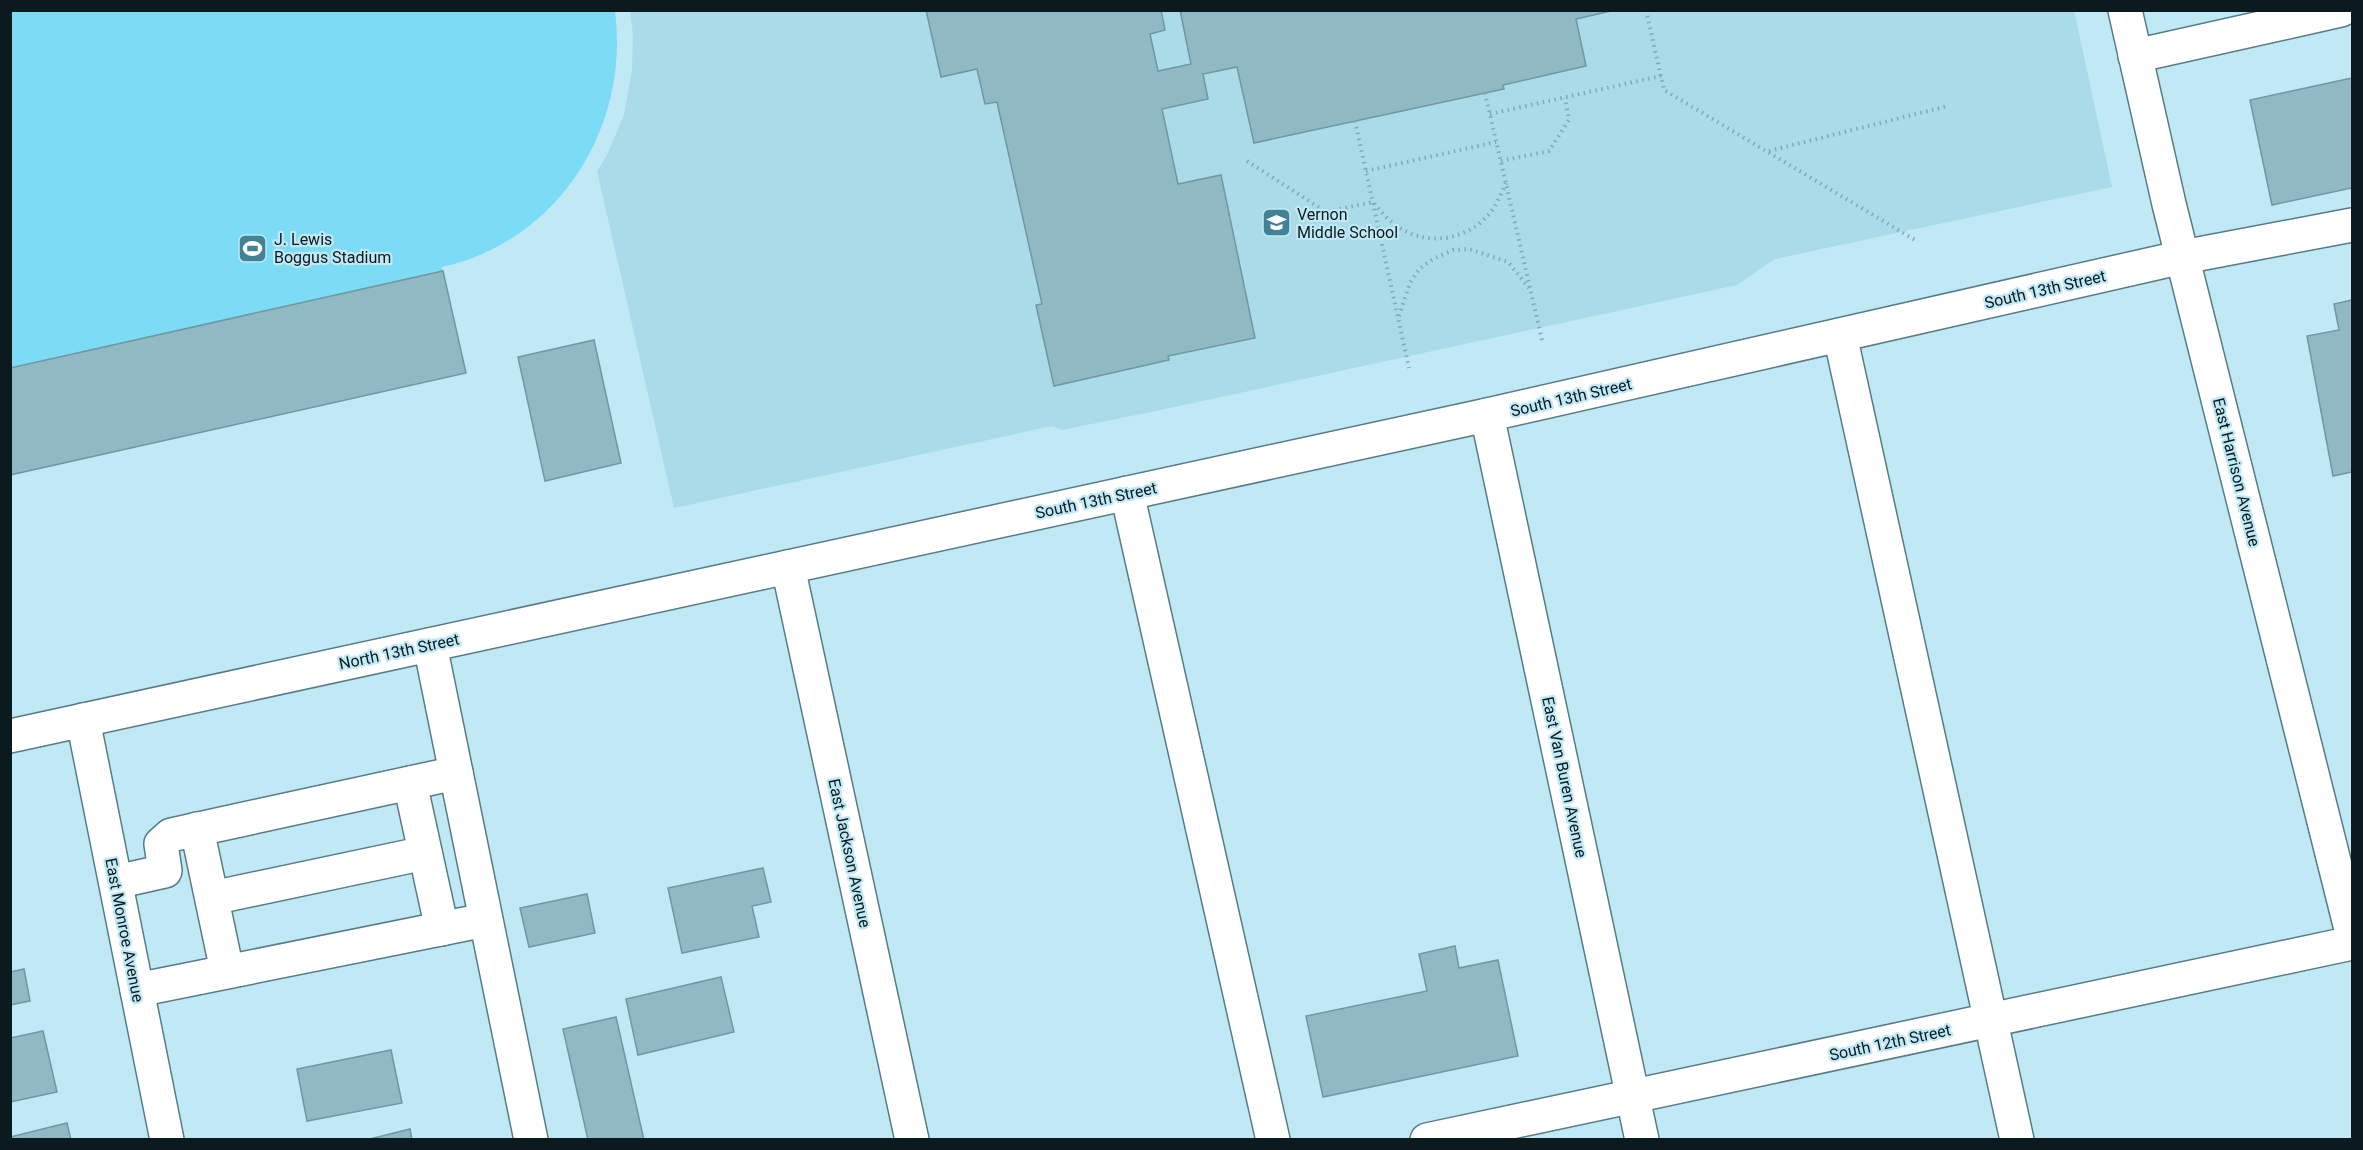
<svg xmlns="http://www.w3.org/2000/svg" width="2363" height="1150" viewBox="0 0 2363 1150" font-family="Roboto,sans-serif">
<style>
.built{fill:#a9dbe9}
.green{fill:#7cdcf6}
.building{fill:#91b9c4;stroke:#7097a2;stroke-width:1.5}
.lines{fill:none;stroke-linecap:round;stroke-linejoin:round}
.minor-casing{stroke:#567c87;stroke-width:36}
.major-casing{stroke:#567c87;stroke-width:36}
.path{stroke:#87a8b2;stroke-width:4;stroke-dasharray:1.5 4.5;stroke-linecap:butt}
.minor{stroke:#fff;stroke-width:33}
.major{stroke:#fff;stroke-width:33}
.labels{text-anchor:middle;stroke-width:4.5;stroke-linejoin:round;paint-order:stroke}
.poi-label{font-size:16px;fill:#0a1a1e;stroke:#c0e9f5;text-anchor:start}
.street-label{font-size:16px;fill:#0a1a1e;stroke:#c0e9f5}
</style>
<rect width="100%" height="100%" fill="#c0e9f5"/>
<path class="built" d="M2074,10L2112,187L1775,259L1737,285L1161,410L1062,430L1052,426L674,508L597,171L606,157L624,115L632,70L633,35L630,11Z"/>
<path class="green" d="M10,11H615C630,127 559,241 442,267L466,373L11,475Z"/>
<g class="building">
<path d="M926,10H1161L1165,30L1150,34L1158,71L1191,64L1180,10H1615L1576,19L1586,66L1503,85L1504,89L1254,143L1237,67L1203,74L1208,99L1162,109L1178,184L1221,175L1255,338L1168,356L1169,360L1054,386L1036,305L1042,304L997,102L985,104L977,69L941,77Z"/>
<path d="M2352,78V188L2272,205L2250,100Z"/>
<path d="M443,271L466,373L10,475V368Z"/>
<path d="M2352,300V472L2333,476L2307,336L2339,330L2334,304Z"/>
<path d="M594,340L621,463L545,481L518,357Z"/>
<path d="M763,868L771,902L752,906L759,937L682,953L668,888Z"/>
<path d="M587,894L595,933L529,947L520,908Z"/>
<path d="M1455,946L1459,968L1498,960L1518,1056L1323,1097L1306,1016L1427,991L1419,954Z"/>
<path d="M24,969L30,1001L10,1005V972Z"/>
<path d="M721,977L734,1032L638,1055L626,999Z"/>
<path d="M616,1017L644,1140H588L563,1029Z"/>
<path d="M43,1031L57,1092L10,1102V1038Z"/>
<path d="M391,1050L402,1103L307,1121L297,1069Z"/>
<path d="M67,1123L71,1140H10V1137Z"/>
<path d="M410,1129L412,1140H366Z"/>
</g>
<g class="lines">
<defs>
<g id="minor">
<path d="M2135,56L2341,10"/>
<path d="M1840,335L2017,1140"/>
<path d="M1487,415L1642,1140"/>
<path d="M1127,493L1273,1140"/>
<path d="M788,567L912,1140"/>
<path d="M430,645L531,1140"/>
<path d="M83,720L167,1140"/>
<path d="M10,736L1487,415L2183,257L2352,225"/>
<path d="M410,783L442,929"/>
<path d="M197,829L227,971"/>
<path d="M116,882L165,871L161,844L171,835L456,773"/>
<path d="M212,898L425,853"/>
<path d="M137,990L485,920"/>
<path d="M1427,1140L2352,943"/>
</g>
<path id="major" d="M2125,10L2169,204L2352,933"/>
</defs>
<use href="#minor" class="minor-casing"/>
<use href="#major" class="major-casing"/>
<g class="path">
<path d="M1646,10L1664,90L1915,240"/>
<path d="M1485,93L1542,340"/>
<path d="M1490,114L1661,76"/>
<path d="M1355,121L1409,368"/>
<path d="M1769,151L1948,106"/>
<path d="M1247,161L1326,212L1373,202C1379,209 1385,217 1392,222C1422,248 1467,242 1491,212C1497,204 1501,193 1506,183"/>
<path d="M1501,161L1549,151L1569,120L1565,98"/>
<path d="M1366,171L1496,142"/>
<path d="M1399,316L1410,283L1419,269L1433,259L1453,250L1469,249L1508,262L1529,288"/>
</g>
<use href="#minor" class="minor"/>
<use href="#major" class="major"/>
</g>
<defs>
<symbol id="school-square" viewBox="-11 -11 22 22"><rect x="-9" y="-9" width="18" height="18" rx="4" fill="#418394" stroke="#c0e9f5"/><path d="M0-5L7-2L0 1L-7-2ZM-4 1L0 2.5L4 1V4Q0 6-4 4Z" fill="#fff"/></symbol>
<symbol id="stadium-square" viewBox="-11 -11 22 22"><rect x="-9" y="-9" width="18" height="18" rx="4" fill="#418394" stroke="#c0e9f5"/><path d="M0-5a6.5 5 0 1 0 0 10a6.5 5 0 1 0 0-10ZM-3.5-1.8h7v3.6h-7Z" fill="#fff"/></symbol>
</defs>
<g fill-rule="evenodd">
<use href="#school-square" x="1260" y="206" width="33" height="33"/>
<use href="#stadium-square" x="236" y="232" width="33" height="33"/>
</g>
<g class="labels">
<g class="poi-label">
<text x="1297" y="220">Vernon<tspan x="1297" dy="18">Middle School</tspan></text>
<text x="274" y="245">J. Lewis<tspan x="274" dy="18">Boggus Stadium</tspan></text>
</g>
<g class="street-label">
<text transform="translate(2045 289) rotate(-13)" y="6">South 13th Street</text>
<text transform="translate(1571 397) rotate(-13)" y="6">South 13th Street</text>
<text transform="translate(2237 472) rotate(76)" y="6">East Harrison Avenue</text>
<text transform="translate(1096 500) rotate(-12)" y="6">South 13th Street</text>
<text transform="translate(399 651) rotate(-12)" y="6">North 13th Street</text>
<text transform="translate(1565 777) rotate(78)" y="6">East Van Buren Avenue</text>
<text transform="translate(850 853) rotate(78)" y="6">East Jackson Avenue</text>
<text transform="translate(125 930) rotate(79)" y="6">East Monroe Avenue</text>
<text transform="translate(1890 1042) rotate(-12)" y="6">South 12th Street</text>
</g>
</g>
<rect width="2363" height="1150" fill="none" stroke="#0a1a1e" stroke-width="24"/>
</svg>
